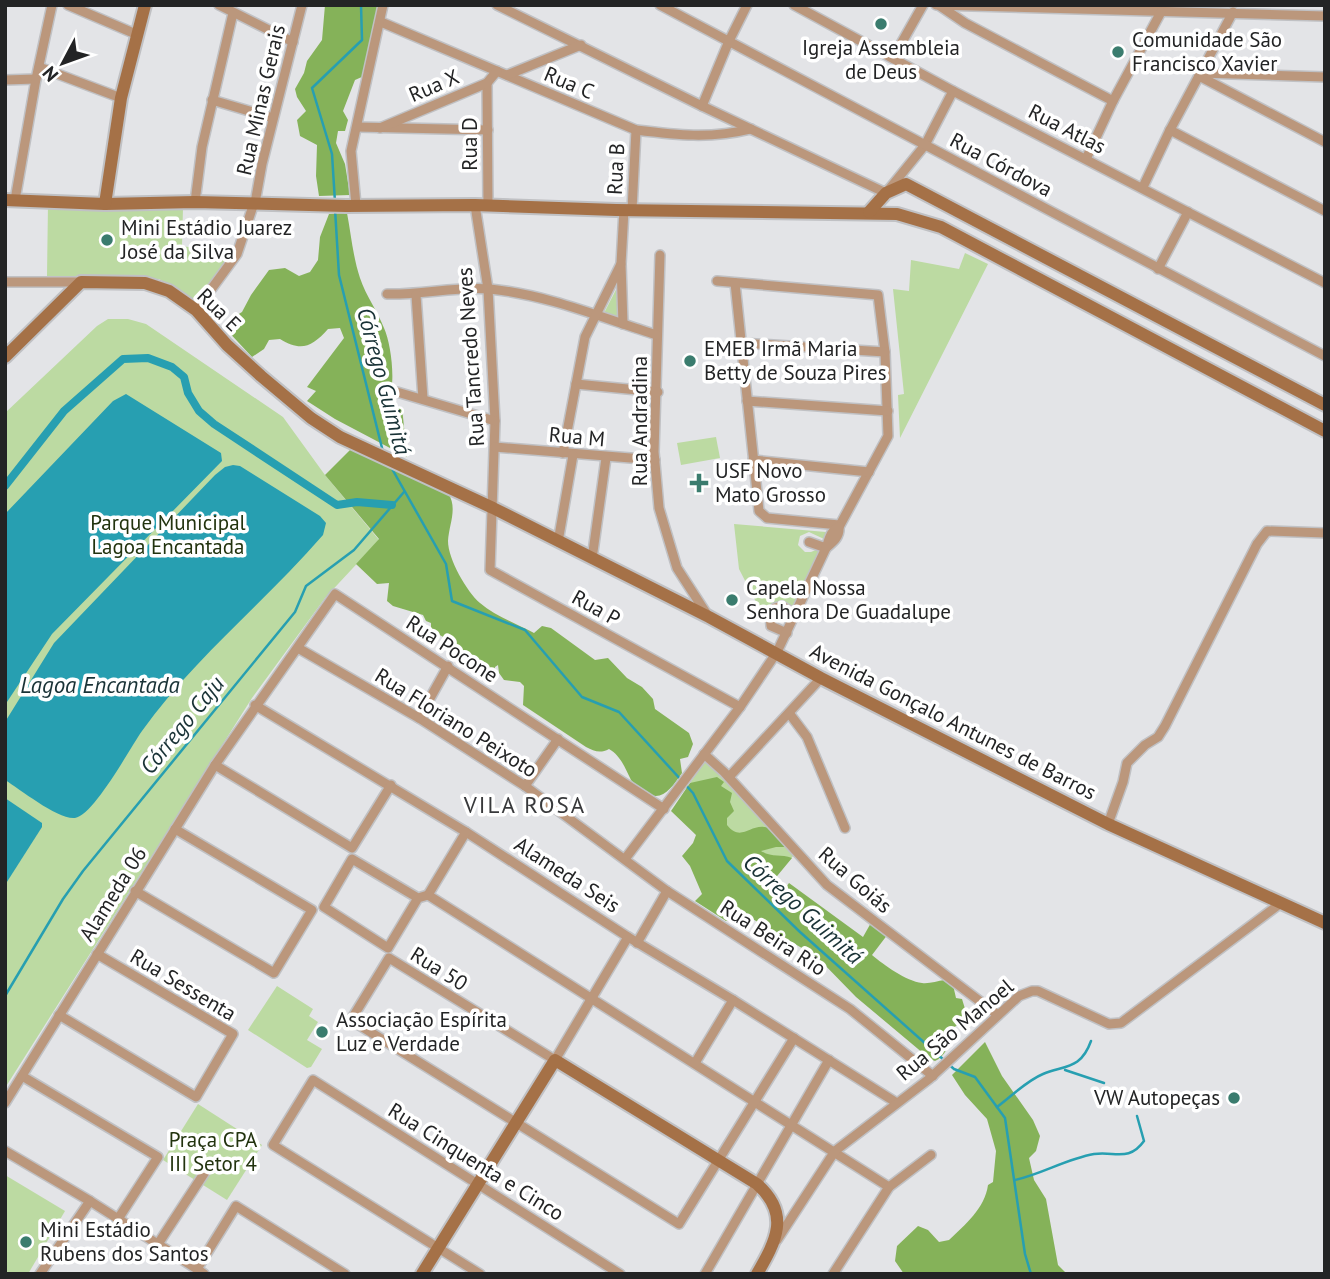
<svg xmlns="http://www.w3.org/2000/svg" width="1330" height="1279" viewBox="0 0 1330 1279" font-family="'PT Sans',sans-serif">
<style>
.green{fill:#bcdaa2}
.forest{fill:#85b259}
.water{fill:#279fb1}
.lines{fill:none;stroke-linecap:round;stroke-linejoin:round}
.stream{stroke:#279fb1;stroke-width:2.5}
.canal{stroke:#279fb1;stroke-width:8}
.street-casing{stroke:#c0c1c4;stroke-width:12}
.secondary-casing{stroke:#c0c1c4;stroke-width:16}
.street{stroke:#bb977c;stroke-width:9}
.secondary{stroke:#a57147;stroke-width:12}
.poi-dot{fill:#3a7c6e;stroke:#fff;stroke-width:2.5}
.labels{text-anchor:middle;stroke-width:7;stroke-linejoin:round;paint-order:stroke}
.poi-label{font-size:21px;fill:#232425;stroke:#fff;text-anchor:start}
.street-label{font-size:21px;fill:#232425;stroke:#fff}
.park-label{font-size:21px;fill:#22330e;stroke:#fff}
.water-label{font-size:23px;font-style:italic;fill:#193236;stroke:#fff}
.neighbourhood-label{font-size:23px;letter-spacing:2px;fill:#38393b;stroke:#fff}
</style>
<rect width="100%" height="100%" fill="#e3e4e7"/>
<g class="green">
<path d="M48,204L183,208L182,246L233,254L198,302L159,279L47,276Z"/>
<path d="M965,253L988,264L900,438L898,395L904,394L893,289L909,291L911,260L959,269Z"/>
<path d="M621,280L617,317L604,313Z"/>
<path d="M108,319H128L146,324L283,417L325,475L379,540L325,598L252,698L5,1088V413L97,326Z"/>
<path d="M716,437L720,458L681,465L677,443Z"/>
<path d="M734,524L826,532L825,535L829,537L824,539L809,532L800,536L798,545L805,552H811L823,547L795,606L777,605L768,624L771,631L739,569Z"/>
<path d="M705,761L727,780L795,854L760,893L686,789Z"/>
<path d="M277,986L313,1009L309,1016L318,1022L307,1040L322,1049L311,1067L307,1068L248,1030Z"/>
<path d="M198,1104L262,1145L227,1200L163,1160Z"/>
<path d="M5,1175L65,1211L28,1274H5Z"/>
</g>
<g class="forest">
<path d="M325,5H378L364,76L355,80L343,111L348,120L345,131H338L336,143L345,164L350,195L319,196L316,176L317,145L300,136L297,120L306,111L297,97L295,89L304,73L307,61L322,40Z"/>
<path d="M347,213C351,234 353,257 360,278C366,296 377,310 384,328C391,343 396,383 389,398L394,407H402L407,457L335,419L307,401L316,391L307,387L344,338L340,328L328,329C312,347 301,352 280,339L269,340L264,349L252,357L224,327L229,320L242,312L251,295L269,270L285,268L299,276L310,272L318,260L320,237L329,214Z"/>
<path d="M352,448L448,493C458,508 449,524 448,541C448,559 467,592 480,603C495,616 517,624 534,633L542,626L551,628L595,660L608,658L627,678L642,687L653,699L655,709L689,733L693,744L688,757L680,759L682,773C670,790 660,806 639,788C636,785 633,783 631,780C625,768 621,756 609,749C600,754 594,751 586,747L523,705L524,686L520,682L504,680L499,673L498,665L495,667L492,679L488,681L485,680L475,665L464,656L459,646L431,630V623L426,621L423,615L393,606L387,601L389,583L377,584L356,564L379,539L325,475Z"/>
<path d="M717,777L724,782L721,786L732,793L730,802L734,811L727,818V825C743,845 752,818 773,830C779,834 783,841 788,847H776L761,851C772,858 781,854 792,858L773,881L784,890L789,883L863,937L872,921L888,934L872,955C884,965 906,981 922,983C929,984 937,981 945,980L953,985L956,998L962,999L966,1012L965,1020L950,1030C952,1041 946,1056 935,1061L930,1059L856,997L817,957L751,918L743,916L726,921L695,901L702,894L690,866L682,856L693,843L696,835L671,811L690,783Z"/>
<path d="M985,1042L1002,1076L1033,1120L1040,1136L1036,1151L1029,1158L1034,1180L1046,1199L1058,1265L1067,1274H904L895,1261L897,1246L918,1226L928,1230L939,1242L949,1240C965,1225 985,1208 988,1185L993,1182L996,1151L987,1119L965,1095L952,1075Z"/>
</g>
<g class="water">
<path d="M126,394L221,453L222,461L52,634L5,705V514L113,401Z"/>
<path d="M233,465L240,466L320,516L326,523L323,535C265,602 194,658 142,731C130,748 94,815 75,818C58,820 20,789 5,780V722L54,643L215,475L225,467Z"/>
<path d="M5,798L42,823V827L5,885Z"/>
</g>
<g class="lines">
<g class="stream">
<path d="M335,202L332,154L312,88L362,40L361,5"/>
<path d="M335,209L339,275L383,452"/>
<path d="M391,467L446,564L452,601L525,630L582,697L619,712L693,793L727,861L800,932L954,1069L975,1077L1005,1118L1025,1254L1031,1274"/>
<path d="M5,996L63,899L83,871L295,612L306,586L354,550L404,492"/>
<path d="M1065,1070L1104,1083"/>
<path d="M997,1107C1012,1096 1026,1081 1043,1074C1066,1065 1081,1069 1091,1041"/>
<path d="M1015,1180C1042,1174 1066,1159 1094,1154C1115,1151 1129,1162 1144,1141L1137,1116"/>
</g>
<path class="canal" d="M5,486L64,411L123,359L148,358L172,367L184,377L188,393L199,411L214,424L337,505L357,502L392,505"/>
<defs>
<g id="street">
<path d="M68,5L138,35"/>
<path d="M219,5L293,42"/>
<path d="M497,5L702,106L886,193L925,145L953,91"/>
<path d="M660,5L1325,356"/>
<path d="M794,5L953,91L1325,283"/>
<path d="M936,5L1325,16"/>
<path d="M940,6L965,23L1113,101"/>
<path d="M381,22L636,130C677,135 710,139 751,129"/>
<path d="M893,58L923,5"/>
<path d="M39,67L121,98"/>
<path d="M1200,73L1325,77"/>
<path d="M507,75L581,45"/>
<path d="M1199,76L1325,142"/>
<path d="M5,80L36,79"/>
<path d="M487,83L488,206"/>
<path d="M212,100L273,118"/>
<path d="M702,106L729,41L747,5"/>
<path d="M357,127L488,130"/>
<path d="M380,128L487,83L497,71"/>
<path d="M1170,130L1325,211"/>
<path d="M1086,159L1113,101L1161,12"/>
<path d="M1143,187L1170,130L1233,12"/>
<path d="M15,200L36,79L52,5"/>
<path d="M195,202L202,147L233,13"/>
<path d="M255,203L262,164L302,5"/>
<path d="M356,205L351,151L383,5"/>
<path d="M475,205L488,289L495,421L490,570L740,707"/>
<path d="M632,210L636,130"/>
<path d="M660,255L654,452L659,508L677,568L708,616"/>
<path d="M1158,269L1188,212"/>
<path d="M717,281L878,295L885,352L888,436L839,527"/>
<path d="M5,282H81"/>
<path d="M735,283L759,511L767,518L839,525"/>
<path d="M387,294C421,295 458,286 490,289C549,295 602,318 657,335"/>
<path d="M416,295L423,399"/>
<path d="M196,310L237,254L254,203"/>
<path d="M623,324L621,264L624,210"/>
<path d="M741,343L885,352"/>
<path d="M576,384L658,392"/>
<path d="M397,392L495,421"/>
<path d="M747,401L888,411"/>
<path d="M495,447L655,460"/>
<path d="M563,453L585,337L621,264"/>
<path d="M753,460L869,472"/>
<path d="M558,542L573,455"/>
<path d="M809,542L826,548"/>
<path d="M592,559L606,458"/>
<path d="M787,633L771,626L770,614L775,608L782,606L796,615"/>
<path d="M298,648L419,718L525,786L667,891L850,1009L933,1076"/>
<path d="M255,705L466,832L628,937L733,1000L897,1103"/>
<path d="M789,713L807,737L845,828"/>
<path d="M419,718L448,666"/>
<path d="M704,754L724,772L827,885L998,1015"/>
<path d="M215,765L352,848L391,785"/>
<path d="M729,777L821,678"/>
<path d="M525,786L558,739"/>
<path d="M1108,824L1123,782L1127,763L1145,745L1158,737L1165,726L1257,544L1267,531L1325,533"/>
<path d="M466,832L428,895L889,1187"/>
<path d="M625,859L740,707L777,652L826,548C829,540 830,531 839,527C840,537 833,542 826,548"/>
<path d="M135,891L274,973L312,910L175,829"/>
<path d="M418,898L352,859L324,907L388,948L418,898L428,895"/>
<path d="M628,937L555,1060L389,958L351,1020L679,1224L794,1038"/>
<path d="M637,943L667,891"/>
<path d="M59,1015L196,1097L233,1034L97,954"/>
<path d="M695,1063L733,1000"/>
<path d="M22,1076L158,1157L118,1219"/>
<path d="M5,1103L215,765L335,594L664,809"/>
<path d="M5,1151L90,1201L197,1269"/>
<path d="M777,1240L835,1151L929,1079L1019,996L1032,991H1038L1109,1024L1121,1023L1281,903"/>
<path d="M158,1244L207,1169"/>
<path d="M40,1274L90,1201"/>
<path d="M204,1274L197,1269L236,1206L345,1274"/>
<path d="M480,1274L273,1145L313,1080L620,1274"/>
<path d="M705,1274L829,1060"/>
<path d="M833,1274L889,1187L931,1155"/>
</g>
<g id="secondary">
<path d="M5,200L105,204L195,202L346,206L475,205L616,210L897,214L941,227L1325,431"/>
<path d="M105,204L121,98L145,5"/>
<path d="M869,212L886,193L906,184L1325,405"/>
<path d="M5,357L81,282L145,283L169,291L196,310L227,345L261,376L311,418L340,437L493,508L709,617L821,678L1108,824L1325,923"/>
<path d="M422,1274L555,1060L757,1184C791,1214 776,1241 757,1274"/>
</g>
</defs>
<use href="#street" class="street-casing"/>
<use href="#secondary" class="secondary-casing"/>
<use href="#street" class="street"/>
<use href="#secondary" class="secondary"/>
</g>
<g class="poi-dot">
<circle cx="881" cy="24" r="7"/>
<circle cx="1118" cy="52" r="7"/>
<circle cx="107" cy="240" r="7"/>
<circle cx="690" cy="361" r="7"/>
<path d="M695.5 472.5h7v7h7v7h-7v7h-7v-7h-7v-7h7z"/>
<circle cx="732" cy="600" r="7"/>
<circle cx="322" cy="1032" r="7"/>
<circle cx="1234" cy="1098" r="7"/>
<circle cx="26" cy="1242" r="7"/>
</g>
<g class="labels">
<g class="poi-label">
<text x="1132" y="47">Comunidade São<tspan x="1132" dy="24">Francisco Xavier</tspan></text>
<text x="881" y="55" text-anchor="middle">Igreja Assembleia<tspan x="881" dy="24">de Deus</tspan></text>
<text x="121" y="235">Mini Estádio Juarez<tspan x="121" dy="24">José da Silva</tspan></text>
<text x="704" y="356">EMEB Irmã Maria<tspan x="704" dy="24">Betty de Souza Pires</tspan></text>
<text x="715" y="478">USF Novo<tspan x="715" dy="24">Mato Grosso</tspan></text>
<text x="746" y="595">Capela Nossa<tspan x="746" dy="24">Senhora De Guadalupe</tspan></text>
<text x="336" y="1027">Associação Espírita<tspan x="336" dy="24">Luz e Verdade</tspan></text>
<text x="1220" y="1105" text-anchor="end">VW Autopeças</text>
<text x="40" y="1237">Mini Estádio<tspan x="40" dy="24">Rubens dos Santos</tspan></text>
</g>
<g class="street-label">
<text transform="translate(569 83) rotate(23)" y="7">Rua C</text>
<text transform="translate(434 86) rotate(-23)" y="7">Rua X</text>
<text transform="translate(261 100) rotate(-77)" y="7">Rua Minas Gerais</text>
<text transform="translate(1067 129) rotate(27)" y="7">Rua Atlas</text>
<text transform="translate(470 144) rotate(-90)" y="7">Rua D</text>
<text transform="translate(1001 165) rotate(28)" y="7">Rua Córdova</text>
<text transform="translate(616 169) rotate(-87)" y="7">Rua B</text>
<text transform="translate(219 310) rotate(44)" y="7">Rua E</text>
<text transform="translate(471 357) rotate(-94)" y="7">Rua Tancredo Neves</text>
<text transform="translate(640 421) rotate(-90)" y="7">Rua Andradina</text>
<text transform="translate(577 437) rotate(5)" y="7">Rua M</text>
<text transform="translate(596 608) rotate(29)" y="7">Rua P</text>
<text transform="translate(452 649) rotate(33)" y="7">Rua Pocone</text>
<text transform="translate(953 722) rotate(27)" y="7">Avenida Gonçalo Antunes de Barros</text>
<text transform="translate(456 723) rotate(32)" y="7">Rua Floriano Peixoto</text>
<text transform="translate(567 875) rotate(33)" y="7">Alameda Seis</text>
<text transform="translate(855 880) rotate(41)" y="7">Rua Goiás</text>
<text transform="translate(113 894) rotate(-58)" y="7">Alameda 06</text>
<text transform="translate(773 938) rotate(33)" y="7">Rua Beira Rio</text>
<text transform="translate(439 969) rotate(32)" y="7">Rua 50</text>
<text transform="translate(183 985) rotate(31)" y="7">Rua Sessenta</text>
<text transform="translate(955 1030) rotate(-40)" y="7">Rua São Manoel</text>
<text transform="translate(476 1162) rotate(32)" y="7">Rua Cinquenta e Cinco</text>
</g>
<g class="park-label">
<text x="168" y="530">Parque Municipal<tspan x="168" dy="24">Lagoa Encantada</tspan></text>
<text x="213" y="1147">Praça CPA<tspan x="213" dy="24">III Setor 4</tspan></text>
</g>
<g class="water-label">
<text transform="translate(384 381) rotate(75)" y="8">Córrego Guimitá</text>
<text x="100" y="693">Lagoa Encantada</text>
<text transform="translate(182 725) rotate(-51)" y="8">Córrego Caju</text>
<text transform="translate(803 909) rotate(42)" y="8">Córrego Guimitá</text>
</g>
<g class="neighbourhood-label">
<text x="525" y="813">VILA ROSA</text>
</g>
</g>
<rect width="1330" height="1279" fill="none" stroke="#232425" stroke-width="14"/>
<g transform="translate(63 63) rotate(229)" stroke="#ffffff" stroke-width="5" paint-order="stroke">
<path d="M0-5L12 26L0 18L-12 26Z" fill="#232425"/>
<text y="-10" font-size="19" font-weight="bold" text-anchor="middle" fill="#232425">N</text>
</g>
</svg>
